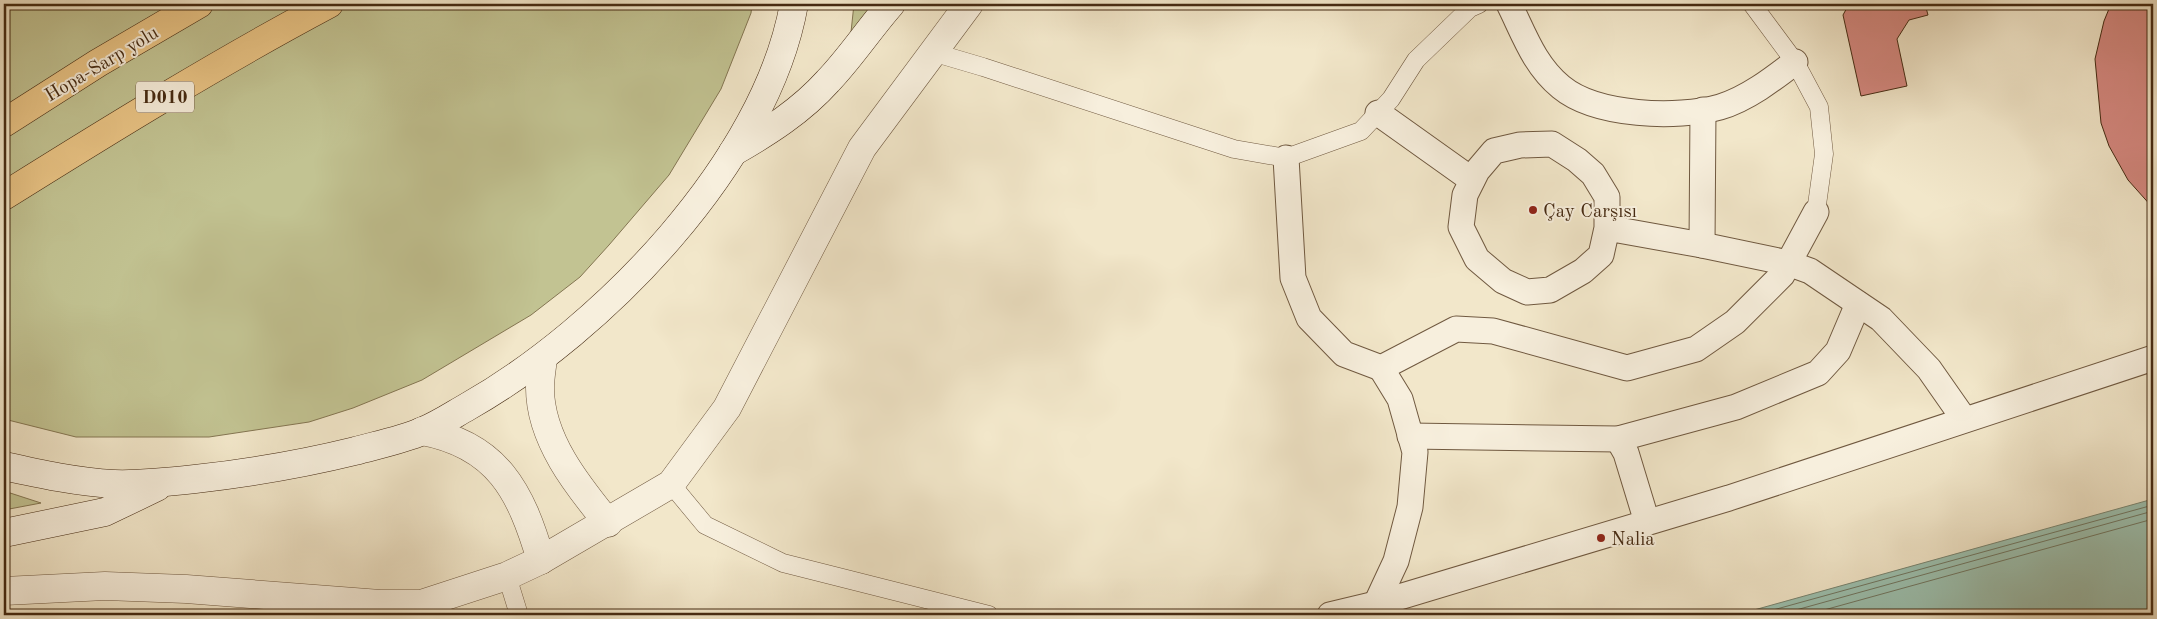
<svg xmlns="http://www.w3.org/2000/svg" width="2157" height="619" viewBox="0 0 2157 619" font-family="'Old Standard TT',serif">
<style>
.green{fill:#c2c392;stroke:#847652}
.water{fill:#9cc1b0;stroke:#798571}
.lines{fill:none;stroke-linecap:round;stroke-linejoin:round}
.shore{stroke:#707661;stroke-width:1}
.building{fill:#d58880;stroke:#452a12}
.service-casing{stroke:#705940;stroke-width:19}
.pedestrian-casing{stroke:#705940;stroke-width:27}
.tertiary-casing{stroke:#705940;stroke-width:29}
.secondary-casing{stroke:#452a12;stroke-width:29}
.trunk-casing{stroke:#452a12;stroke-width:29}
.service{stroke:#f7efdd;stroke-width:18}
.pedestrian{stroke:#f7efdd;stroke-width:25}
.tertiary{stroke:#f7efdd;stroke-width:28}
.secondary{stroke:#f7efdd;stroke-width:28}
.trunk{stroke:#e9c485;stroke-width:28}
.poi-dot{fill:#8f2418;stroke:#f7efdd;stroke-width:2}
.labels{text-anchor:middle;stroke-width:4;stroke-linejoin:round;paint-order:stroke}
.shield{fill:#f7efdd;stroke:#7a654f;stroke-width:1}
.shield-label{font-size:18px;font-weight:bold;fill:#452a12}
.street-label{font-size:19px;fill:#452a12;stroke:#f7efdd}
.poi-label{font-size:19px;fill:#452a12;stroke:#f7efdd;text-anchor:start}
</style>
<rect width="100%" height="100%" fill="#f2e7ca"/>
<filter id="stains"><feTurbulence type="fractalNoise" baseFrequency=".004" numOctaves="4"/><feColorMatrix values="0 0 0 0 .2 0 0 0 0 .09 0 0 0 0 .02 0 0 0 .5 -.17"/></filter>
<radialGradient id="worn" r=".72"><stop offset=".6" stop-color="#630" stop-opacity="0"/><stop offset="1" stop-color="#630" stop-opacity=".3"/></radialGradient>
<g class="green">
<path d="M4,4H752L751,13L721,89L669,175L609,245L580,277L531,315L422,380L353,408L309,422L209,437H76L4,419Z"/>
<path d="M854,4H874L851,32Z"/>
<path d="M4,491L41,503L4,510Z"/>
</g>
<path class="water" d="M2153,499V615H1736Z"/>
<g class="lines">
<g class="shore">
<path d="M1755,615L2153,505"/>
<path d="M1778,615L2153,511"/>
<path d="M1806,615L2153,519"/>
</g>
</g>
<g class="building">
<path d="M1849,4H1925L1928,15L1909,20L1897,39L1907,86L1861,96L1843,15Z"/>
<path d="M2111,4H2153V56L2150,83L2153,97V208L2128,180L2109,146L2101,123L2095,59L2104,21Z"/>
</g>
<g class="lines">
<defs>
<g id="service">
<path d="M1752,4L1795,62L1819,107L1824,154L1816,212"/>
<path d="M932,52L983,67L1234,149L1286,158L1361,131L1391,99L1416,60L1470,8L1479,4"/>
<path d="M671,484L705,525L783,563L989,615"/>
<path d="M507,576L519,615"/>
</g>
<g id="pedestrian">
<path d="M1509,4C1524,34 1534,65 1561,87C1596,116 1677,119 1720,107C1747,99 1773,79 1795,62"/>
<path d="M1378,113L1472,180"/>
<path d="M1286,158L1293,278L1309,318L1344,354L1381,368L1456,329L1493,331L1627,368L1696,349L1735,322L1782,275L1816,212"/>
<path d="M1607,228V197L1593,174L1577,160L1552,144L1520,145L1494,151L1477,171L1465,195L1461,227L1477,259L1503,281L1527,292L1550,290L1583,271L1601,255L1607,228L1702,245L1788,263L1810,271L1881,319L1929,369L1964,419"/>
<path d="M1702,245L1703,110"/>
<path d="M1410,436L1618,439L1736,407L1818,373L1838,351L1858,304"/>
<path d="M1618,439L1626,453L1647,522"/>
<path d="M1376,604L1396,561L1410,507L1415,452L1400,399L1381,368"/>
<path d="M1330,615L1376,604L1729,498L2153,358"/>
</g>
<g id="tertiary">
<path d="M543,358C542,368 540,378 540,388C540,439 577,485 608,523"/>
<path d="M422,431C498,445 521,492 541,560"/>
<path d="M4,591L105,586L186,589L380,604H421L507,576L541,560L671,484L727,408L862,148L969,4"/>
</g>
<g id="secondary">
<path d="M733,152C768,132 801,111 828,81C851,57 869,29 891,4"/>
<path d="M4,466C40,474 77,482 114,484C141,485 168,482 195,479C249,473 302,464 355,451C377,445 402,440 423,431C438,425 453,415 467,407C603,330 766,162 794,4"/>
<path d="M4,533L105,512L157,487"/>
</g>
<g id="trunk">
<path d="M4,123L98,63L199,4"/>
<path d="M4,196C111,129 218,63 329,4"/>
</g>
</defs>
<use href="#service" class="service-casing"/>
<use href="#pedestrian" class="pedestrian-casing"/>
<use href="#tertiary" class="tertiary-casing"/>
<use href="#secondary" class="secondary-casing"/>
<use href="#trunk" class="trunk-casing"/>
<use href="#service" class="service"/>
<use href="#pedestrian" class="pedestrian"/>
<use href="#tertiary" class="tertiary"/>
<use href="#secondary" class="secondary"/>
<use href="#trunk" class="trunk"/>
</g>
<g class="poi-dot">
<circle cx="1533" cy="210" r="5"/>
<circle cx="1601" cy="538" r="5"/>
</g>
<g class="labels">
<rect class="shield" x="136" y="81.5" width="58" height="31" rx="4"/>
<g class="shield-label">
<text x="165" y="103">D010</text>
</g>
<g class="street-label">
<text transform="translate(101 63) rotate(-31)" y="7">Hopa-Sarp yolu</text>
</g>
<g class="poi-label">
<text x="1543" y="217">Çay Carşısı</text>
<text x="1611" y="545">Nalia</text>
</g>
</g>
<rect width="2157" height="619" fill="none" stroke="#f2e7ca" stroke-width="20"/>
<rect x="5" y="5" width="2147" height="609" fill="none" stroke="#452a12" stroke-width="2.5"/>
<rect x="10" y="10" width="2137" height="599" fill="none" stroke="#452a12"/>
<rect width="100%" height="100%" filter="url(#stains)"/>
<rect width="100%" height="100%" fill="url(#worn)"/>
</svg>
